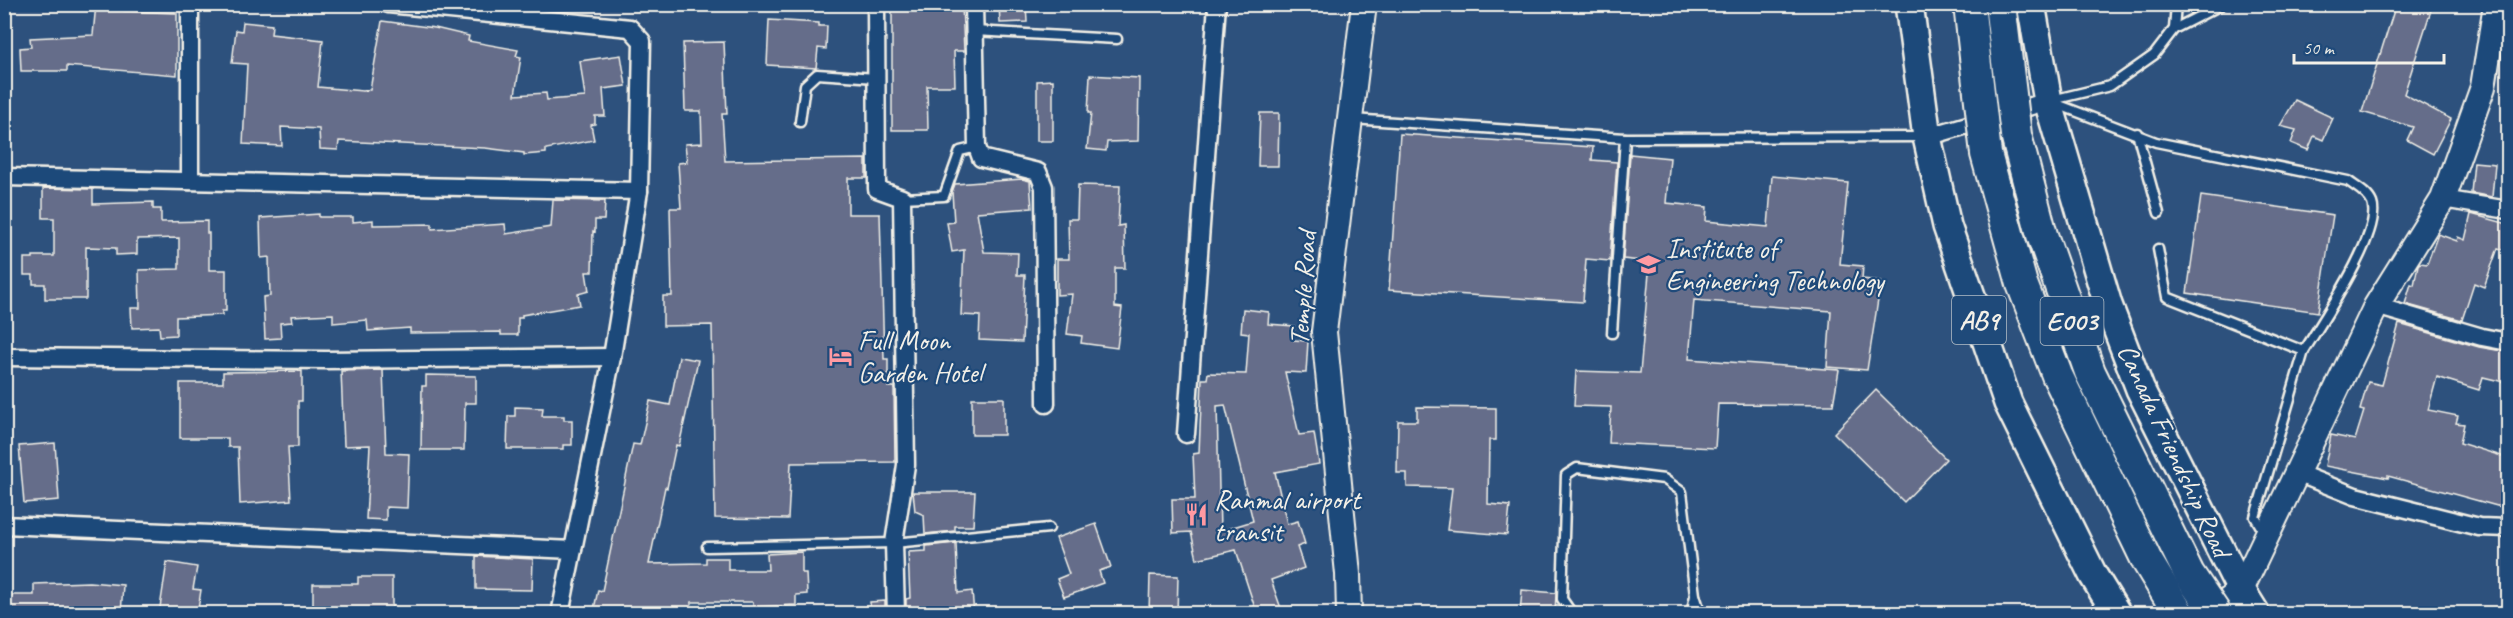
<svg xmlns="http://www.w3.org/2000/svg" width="2513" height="618" viewBox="0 0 2513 618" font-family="Caveat,sans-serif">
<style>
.building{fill:#656d8a;stroke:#f4f1e8;stroke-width:1.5;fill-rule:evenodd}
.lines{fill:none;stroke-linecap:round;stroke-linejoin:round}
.lane-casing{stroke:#f4f1e8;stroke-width:13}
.street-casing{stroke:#f4f1e8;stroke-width:21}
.secondary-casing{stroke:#f4f1e8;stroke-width:28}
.primary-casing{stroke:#f4f1e8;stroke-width:32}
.lane{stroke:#1f4a7a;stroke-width:8}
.street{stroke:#1f4a7a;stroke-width:16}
.secondary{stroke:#1f4a7a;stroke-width:24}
.primary{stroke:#1f4a7a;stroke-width:27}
.highway-bridge-casing{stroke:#f4f1e8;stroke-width:34;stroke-linecap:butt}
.highway-bridge{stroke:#1f4a7a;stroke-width:30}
.labels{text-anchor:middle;stroke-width:4.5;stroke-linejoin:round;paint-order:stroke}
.shield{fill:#1f4a7a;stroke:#b4bfc7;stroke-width:1.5}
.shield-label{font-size:27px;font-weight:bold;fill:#f4f1e8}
.poi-label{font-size:28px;fill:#f4f1e8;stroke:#1f4a7a;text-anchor:start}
.street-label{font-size:28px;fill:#f4f1e8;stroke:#1f4a7a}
</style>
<rect width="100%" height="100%" fill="#2d517d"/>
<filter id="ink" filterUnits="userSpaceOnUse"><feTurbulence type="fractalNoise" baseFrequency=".0167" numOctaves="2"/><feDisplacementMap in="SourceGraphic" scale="12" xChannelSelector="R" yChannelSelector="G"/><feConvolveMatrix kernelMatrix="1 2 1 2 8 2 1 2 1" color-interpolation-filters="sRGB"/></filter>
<g filter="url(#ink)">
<g class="building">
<path d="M96,4H124V11L177,13V75L67,66V71H21L20,48L31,47L30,38L93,35Z"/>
<path d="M892,4H962L964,51H954L955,86H927L928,130H892Z"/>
<path d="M999,4H1026L1027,22L1000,23Z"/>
<path d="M2396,4H2433L2404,94L2451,119L2433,154L2407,140L2413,127L2362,112Z"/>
<path d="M769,20L819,23V26H827L826,49L818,48L816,68L767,65Z"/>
<path d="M382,21L435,28L469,36L468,41L518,50L516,56L521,57L515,95L546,93L547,100L585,97L580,61L621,55L626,86L603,89L605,116H595V124L591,125L594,140L546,149V153L524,155V153L485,148L339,141L338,150L320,149L319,129L281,127L282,146L243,144L247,64L232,63L236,30L242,31L243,22L272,25L271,34L323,40L318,87L363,91L370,90Z"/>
<path d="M724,42L727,114H722L725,161L866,159V178H848V214H880L884,359H888V387H894L895,462L791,463L788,519L715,518L712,325L663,326V296H672L670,208H681L678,163L687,162L685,144L702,143L701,111H685L683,43Z"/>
<path d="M1090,75L1139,78L1138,141L1107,142L1106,151L1087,149L1091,113H1088Z"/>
<path d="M1053,80V141H1037V81Z"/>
<path d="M2295,100L2333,118L2323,140L2314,136L2308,150L2291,143L2296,130L2280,126Z"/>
<path d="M1260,113H1279L1278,166H1258Z"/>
<path d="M1400,134L1593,147L1592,160L1617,162L1610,261L1586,259L1583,302L1389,290Z"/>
<path d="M1630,154L1670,158L1666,203L1707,207L1706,221L1768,227L1772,176L1848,183L1840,264L1863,266L1862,279L1881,281L1867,370L1827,367L1831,311L1694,300L1689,359L1839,370L1833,405L1718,404L1715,448L1609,443L1611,407L1574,406L1576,371L1640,373L1650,262L1623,259Z"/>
<path d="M2474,162L2495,164L2492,197L2471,193Z"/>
<path d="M1022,179L1030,181L1032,208L977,212L984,252L1018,253L1017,275H1025L1022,342L979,340L980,316L961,315L964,250L952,252L947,223L954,222L952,192L955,184Z"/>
<path d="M1078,185L1120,186L1118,226L1124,225L1125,268H1115V307L1122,308L1117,348L1081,343L1082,336L1067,334L1072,294L1057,295V259H1069L1068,219H1077Z"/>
<path d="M43,188L93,189V204L153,202V209H161V222L207,221V233H209V270H226V311H222V315L176,317V335L160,336L159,327L132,328L131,308H140L139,270L179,269V238L137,239V254L116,255V248L86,247V299H45V284H33V275H24V258H33V256H54V218H43Z"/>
<path d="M2201,196L2333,215L2318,312L2187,293Z"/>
<path d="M553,200L605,201L604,220H595V232L593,231L592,272H586L589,291L578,294L580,305L522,315V318H518V335H501V332L410,333V328L368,331L367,320L333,323V314L291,316L292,322L280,323L281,338L265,339L263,297L270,296L269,257L261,258L260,218L319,214V217H353V222L373,220V225L432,224V229L505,224L506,234L551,227Z"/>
<path d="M2471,214L2508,224V251L2498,248L2484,287L2474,283L2462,320L2405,304L2411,284L2414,285L2418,265L2420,263L2427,264L2438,234L2457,241L2458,237L2465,240Z"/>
<path d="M1243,309L1269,312L1268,324L1294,326L1293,340L1308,341L1306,373L1285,372L1299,435L1314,433L1319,464L1275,472L1287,524L1298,521L1305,544L1297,547L1304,568L1271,580L1283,614H1257L1236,550L1197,559L1191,532L1173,533L1172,499H1195L1193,454L1199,453L1202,379H1207L1208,373L1246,374L1249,333L1241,332ZM1225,405L1253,521L1220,531L1217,406Z"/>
<path d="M2399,324L2479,347L2508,352V383L2483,377L2479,390L2437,377L2428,410L2458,416L2456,423L2464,424L2460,443L2508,458V509L2388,476V478L2325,466L2331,435L2355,440L2364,411L2360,410L2368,382L2382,385Z"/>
<path d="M679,357L698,360L679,446L676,445L667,488L665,487L649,564L706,563V558H728V570H768L767,554L802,552V573H806L807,594L796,595V605L753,607V602H691V608L635,609L634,614H593L598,590L602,591L633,444L640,445L650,401L670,405Z"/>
<path d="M383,370L386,453L409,454L407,508L386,507V520L366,519L370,445L344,446L341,371Z"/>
<path d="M302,371V401H298V447H288L291,500L240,504L238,447H228V438H180V383H223V372Z"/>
<path d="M426,375L476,376V403H465L464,450H421L422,386H426Z"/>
<path d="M1876,390L1946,459L1904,502L1834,433Z"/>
<rect x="972" y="398" width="32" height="37"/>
<path d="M515,407L543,408L542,416H564V420H572V445H563V449H507L508,416H515Z"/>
<path d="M1417,407L1496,408V440H1489L1488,504L1510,506L1507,535L1447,530L1452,488L1407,487V473H1397L1398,421H1417Z"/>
<path d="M55,443L59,500L24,503L19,446Z"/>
<path d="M913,492H975L973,526H955V531L925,534L924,515L915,511Z"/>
<path d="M1096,524L1111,567L1099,571L1103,583L1064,597L1057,579L1069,574L1056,538Z"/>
<path d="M956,543L958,593L972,591L974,614H906V599L910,598L908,552L926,551V546Z"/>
<path d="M476,556L533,559L532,590L476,589Z"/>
<path d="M167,562L197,567L193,589L201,590L198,609L190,608L189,614H159Z"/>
<path d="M1150,575L1178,576L1177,614H1149Z"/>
<path d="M358,577H392V614H313V584H358Z"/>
<path d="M89,582L123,585L121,614H4V595H34V584Z"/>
<path d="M1522,590L1556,593L1555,614H1520Z"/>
<path d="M885,601V614H871L870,602Z"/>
</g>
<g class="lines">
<defs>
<g id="lane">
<path d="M2174,29L2223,4"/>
<path d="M974,31L1117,39"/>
<path d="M2052,100L2110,86L2154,55L2174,29L2176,4"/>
<path d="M2054,103L2156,142L2348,181C2356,187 2368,193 2372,203C2383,232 2321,323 2304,351"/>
<path d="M1352,119L1625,138L1924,137"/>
<path d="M800,122L805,85L817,74L876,78"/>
<path d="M2137,133L2159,213"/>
<path d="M902,198L944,196L960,151L977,147"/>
<path d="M2158,249L2167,297L2304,351L2255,517L2264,532"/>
<path d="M1612,333L1625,138"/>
<path d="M707,547L894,543L1049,528"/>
<path d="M1580,614L1571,612L1562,599L1566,475L1577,468L1664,479L1682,492L1695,595L1701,614"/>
<path d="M1691,614L1695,596"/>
</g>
<g id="street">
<path d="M388,4L630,28L642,41L639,191L612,357L560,614"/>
<path d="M876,4L877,189L902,198L906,465L894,543L896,614"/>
<path d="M974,4L977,147L981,158L1038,172L1044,187L1046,404"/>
<path d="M1927,137L2048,101"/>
<path d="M4,177L639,191"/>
<path d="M190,181V4"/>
<path d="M2443,199L2508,210"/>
<path d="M2376,306L2482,337L2508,342"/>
<path d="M4,357L326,360L612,357"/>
<path d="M1186,434L1217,4"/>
<path d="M2297,473L2355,496L2479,527L2508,528"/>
<path d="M4,525L573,550"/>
</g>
<g id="secondary">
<path d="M1349,614L1348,574L1324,332L1364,4"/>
<path d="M2211,614L2241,590L2376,306L2443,199L2483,87L2496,4"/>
</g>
<g id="primary">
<path d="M1909,4L1927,137L1947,226L2008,403L2093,575L2117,614"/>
<path d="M2031,4L2048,101L2108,305L2140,389L2241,590L2256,614"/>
</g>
</defs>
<use href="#lane" class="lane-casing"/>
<use href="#street" class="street-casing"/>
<use href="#secondary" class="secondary-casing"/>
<use href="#primary" class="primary-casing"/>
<use href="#lane" class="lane"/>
<use href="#street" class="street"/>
<use href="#secondary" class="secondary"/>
<use href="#primary" class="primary"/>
<defs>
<g id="highway-bridge">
<path d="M1969,4L1986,154L2022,284L2057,375L2147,561L2179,614"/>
<path d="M2000,4L2016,135L2042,235L2090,372L2189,574L2216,614"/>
</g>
</defs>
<use href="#highway-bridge" class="highway-bridge-casing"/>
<use href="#highway-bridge" class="highway-bridge"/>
</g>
</g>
<defs>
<symbol id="university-bare" viewBox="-9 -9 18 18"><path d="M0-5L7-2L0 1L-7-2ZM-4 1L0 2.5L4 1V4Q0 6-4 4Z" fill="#ff9aa2" stroke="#1f4a7a" stroke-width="2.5" paint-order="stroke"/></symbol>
<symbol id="hotel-bare" viewBox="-9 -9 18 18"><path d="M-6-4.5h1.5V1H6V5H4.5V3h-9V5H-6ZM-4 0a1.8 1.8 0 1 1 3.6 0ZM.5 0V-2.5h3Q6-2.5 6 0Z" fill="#ff9aa2" stroke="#1f4a7a" stroke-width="2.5" paint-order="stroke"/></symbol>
<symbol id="restaurant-bare" viewBox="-9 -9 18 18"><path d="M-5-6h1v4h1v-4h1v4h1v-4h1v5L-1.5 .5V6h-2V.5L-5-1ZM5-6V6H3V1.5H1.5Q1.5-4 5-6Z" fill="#ff9aa2" stroke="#1f4a7a" stroke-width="2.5" paint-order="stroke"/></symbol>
</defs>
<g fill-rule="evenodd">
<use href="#university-bare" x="1632" y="248" width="33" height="33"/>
<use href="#hotel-bare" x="824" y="340" width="33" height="33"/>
<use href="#restaurant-bare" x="1180" y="498" width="33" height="33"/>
</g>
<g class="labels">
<g class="shield">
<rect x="1952" y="296" width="54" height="48" rx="4.5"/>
<rect x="2040.5" y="297" width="63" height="48" rx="4.5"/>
</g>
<g class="shield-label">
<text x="1979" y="329">AB9</text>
<text x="2072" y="330">E003</text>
</g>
<g class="poi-label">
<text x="1666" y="258">Institute of<tspan x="1666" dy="32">Engineering Technology</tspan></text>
<text x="858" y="350">Full Moon<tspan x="858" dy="32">Garden Hotel</tspan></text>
<text x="1214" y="509">Ranmal airport<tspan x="1214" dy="32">transit</tspan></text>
</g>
<g class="street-label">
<text transform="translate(1302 288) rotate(-86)" y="10">Temple Road</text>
<text transform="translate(2175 450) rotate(65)" y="10">Canada Friendship Road</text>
</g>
</g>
<rect width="2513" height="618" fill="none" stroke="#1f4a7a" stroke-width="24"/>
<rect x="12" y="12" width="2489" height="594" fill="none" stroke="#f4f1e8" stroke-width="2" filter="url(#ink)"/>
<path d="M2294 54v9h150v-9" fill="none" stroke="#f4f1e8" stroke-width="3"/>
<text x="2303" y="54" font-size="18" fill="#f4f1e8" stroke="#1f4a7a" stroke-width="4.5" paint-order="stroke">50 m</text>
</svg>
